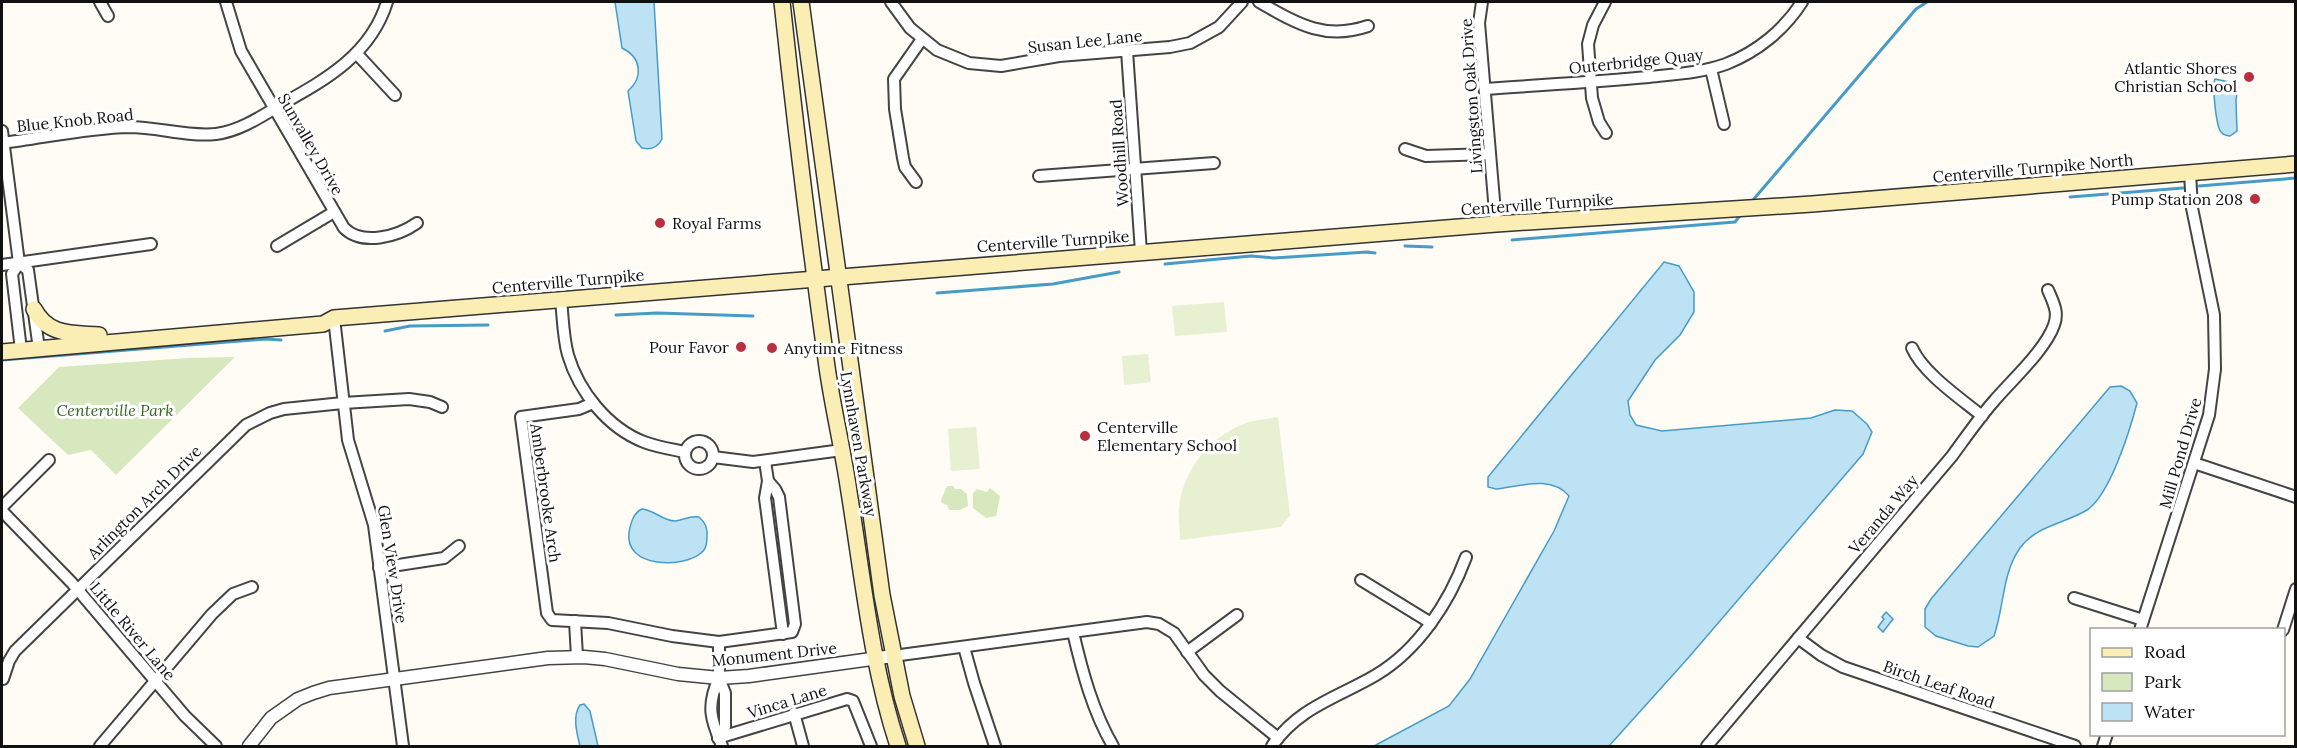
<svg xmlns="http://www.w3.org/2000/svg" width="2297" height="748" viewBox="0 0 2297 748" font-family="Lora,serif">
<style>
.green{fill:#d7e8bf}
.pitch{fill:#e7f0d0}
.water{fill:#bce2f3;stroke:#479cc7;stroke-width:1.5}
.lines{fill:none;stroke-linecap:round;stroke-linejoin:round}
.stream{stroke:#479cc7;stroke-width:3}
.minor-casing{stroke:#444;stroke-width:14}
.tertiary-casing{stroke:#444;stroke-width:15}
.secondary-casing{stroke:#333;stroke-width:18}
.minor{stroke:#fff;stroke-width:10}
.tertiary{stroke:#fff;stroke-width:12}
.secondary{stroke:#faeeb4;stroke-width:15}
.poi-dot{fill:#ba2f3e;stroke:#fff;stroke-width:2}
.labels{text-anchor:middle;stroke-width:6;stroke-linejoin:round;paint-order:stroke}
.street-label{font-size:16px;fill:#111;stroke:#fff}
.poi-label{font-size:16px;fill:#111;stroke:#fff;text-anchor:end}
.park-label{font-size:16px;font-style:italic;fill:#356623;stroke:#fff}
</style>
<rect width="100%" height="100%" fill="#fefcf5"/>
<g class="green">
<path d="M235,357L116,475L91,450L68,455L18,408L59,367L188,358Z"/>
<path d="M947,486H953L955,489H961L967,494L968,506L960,510H949L947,505L942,503L941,500Z"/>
<path d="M990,488L1000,496L996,516L986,518L973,508V493L977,489L987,492Z"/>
</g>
<g class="pitch">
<path d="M1224,302L1227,332L1175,336L1172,306Z"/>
<path d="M1148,354L1151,382L1124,385L1122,356Z"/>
<path d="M1278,417L1290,515L1281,527L1180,540C1180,529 1178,518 1179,507C1184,469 1209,437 1246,423C1256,420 1268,419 1278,417Z"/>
<path d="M976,427L980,469L951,471L948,429Z"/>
</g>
<g class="water">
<path d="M615,2H654L662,139C658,147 651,150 642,148L636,141L628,91C644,77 641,57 622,48Z"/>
<path d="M2215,79L2234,83L2238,87L2236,100L2237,131L2230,136C2225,135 2224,136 2221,132C2216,126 2212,86 2215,79Z"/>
<path d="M1664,262L1679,266L1694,292V312L1680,335L1655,360L1628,401L1630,415L1636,425L1662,431L1811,418L1835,410L1852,411L1867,424L1872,432L1863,454L1689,657L1609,746H1374L1449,706L1470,679L1554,531L1569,496C1551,475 1521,486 1496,489L1488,487V477Z"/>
<path d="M2121,386L2130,391L2137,403C2130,430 2110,495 2087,510C2064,524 2037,525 2020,548C2002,573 2004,608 1994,636L1978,647L1968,646L1936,636L1925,627V609L1931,599L2110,387Z"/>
<path d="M642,509C654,510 663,521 675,521C684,520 690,515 699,517C705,522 708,528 707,537C707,543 706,550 701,553C684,568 624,569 629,532C631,523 633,513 642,509Z"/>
<path d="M1886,612L1893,619L1883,632L1878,627L1884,619L1882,617Z"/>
<path d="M584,704L590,711L598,746H580C577,734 572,716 580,705Z"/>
</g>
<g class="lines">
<g class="stream">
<path d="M2199,186L2296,178"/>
<path d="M2070,197L2183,188"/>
<path d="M1753,200L1916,9L1927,2"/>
<path d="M1512,240L1735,222L1739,217"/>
<path d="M1405,246L1432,247"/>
<path d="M1165,264L1251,256L1274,258L1367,252L1375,253"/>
<path d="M937,293L1053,284L1119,272"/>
<path d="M616,315L657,313L753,316"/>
<path d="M385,331L410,326L488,325"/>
<path d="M2,360L266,339L281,340"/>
</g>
<defs>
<g id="minor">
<path d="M100,2L108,16"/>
<path d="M226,2L241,51L344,228C362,246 397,237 417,223"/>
<path d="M891,2L910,28L937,50L969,63L1001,66L1059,56L1170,47L1190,43L1219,27L1242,2"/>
<path d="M1259,2C1296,23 1324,41 1368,26"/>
<path d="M1482,2L1479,23L1496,224"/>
<path d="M1605,2L1593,25L1588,44L1592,98L1599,122L1606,133"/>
<path d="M1127,51L1141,252"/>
<path d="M357,54L395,95"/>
<path d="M1711,69L1724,124"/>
<path d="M1485,89C1540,85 1595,82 1649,77C1675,74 1701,73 1726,64C1757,52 1784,30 1802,2"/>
<path d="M2,131L19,263L12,274L21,350"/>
<path d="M2,143C43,138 87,128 129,127C158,127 187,137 216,134C240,131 262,116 282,104C327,79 371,54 387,2"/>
<path d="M1405,149L1426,156L1490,154"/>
<path d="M1039,176L1214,163"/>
<path d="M916,182L905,167L903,158L895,109L894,79L922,39"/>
<path d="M277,246L334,212"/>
<path d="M19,263L28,270L39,349"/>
<path d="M2,265L151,244"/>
<path d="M561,300C563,318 563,337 568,355C579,392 608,428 644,442C657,447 671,449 685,452"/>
<path d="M334,318L348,440L374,525L403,746"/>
<path d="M1912,348C1923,373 1960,398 1982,416"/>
<path d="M593,403L579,409L521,417L547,613L552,620L608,623L672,636L719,642L792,632L795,624L779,497L775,489L768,481"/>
<circle cx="699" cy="455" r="14"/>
<path d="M713,457L753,462L842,450"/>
<path d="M765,461L768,481L765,498L783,634"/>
<path d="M2194,463L2296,497"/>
<path d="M2,507L49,460"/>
<path d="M2,511L72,583L185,716L216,746"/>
<path d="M379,568L444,558L459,546"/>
<path d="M1361,580L1431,623"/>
<path d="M2074,598L2143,620"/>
<path d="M575,621L577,657"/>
<path d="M2140,630L2209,415L2215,369L2214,315L2192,208L2190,173"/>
<path d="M2283,630L2296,589"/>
<path d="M1073,632C1082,671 1093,712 1113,746"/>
<path d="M1798,638L1821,655L1843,667L2075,746"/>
<path d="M964,647L974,683L995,746"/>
<path d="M1187,652L1237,615"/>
<path d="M893,656L1147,622L1159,624L1174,633L1204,675L1220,691L1278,738"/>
<path d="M719,678C706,706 711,720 722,746"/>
<path d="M3,679L9,661L15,651L246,425L270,413L284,409L343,403L409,399L430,402L442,407"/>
<path d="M794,713L803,746"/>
<path d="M718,738L847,699L853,701L871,746"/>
<path d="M718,738L725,727V693L719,678V642"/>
<path d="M100,746L212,614L233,594L252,587"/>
<path d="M1272,746C1299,707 1337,698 1376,675C1418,650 1449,603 1466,557"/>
<path d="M1707,746L1952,456C1966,437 1979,418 1994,401C2011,381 2046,349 2054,325C2059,312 2053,302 2048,290"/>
<path d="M2103,746L2107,734"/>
</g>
<path id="tertiary" d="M249,746L271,718L298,699L313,693L329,688L548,658L584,657L605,659L678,674L719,678L749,676L893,656"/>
<g id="secondary">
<path d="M782,2C795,124 810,245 827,367C833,409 843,450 849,492C863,578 871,664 898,746"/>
<path d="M801,2L882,595L902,696L917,746"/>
<path d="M34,309C48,336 72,333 99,335"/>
<path d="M2,352L323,324L334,318L1496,224L1812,204L2296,164"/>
</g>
</defs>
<use href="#minor" class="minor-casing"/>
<use href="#tertiary" class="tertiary-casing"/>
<use href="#secondary" class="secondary-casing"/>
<use href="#minor" class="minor"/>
<use href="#tertiary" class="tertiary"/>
<use href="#secondary" class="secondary"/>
</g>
<g class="poi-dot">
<circle cx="2249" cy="77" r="6"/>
<circle cx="2255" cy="199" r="6"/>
<circle cx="660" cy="223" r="6"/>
<circle cx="741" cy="347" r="6"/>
<circle cx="772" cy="348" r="6"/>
<circle cx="1085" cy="436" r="6"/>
</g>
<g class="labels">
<g class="street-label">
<text transform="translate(1085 41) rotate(-6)" y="6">Susan Lee Lane</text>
<text transform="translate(1636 61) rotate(-6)" y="6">Outerbridge Quay</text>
<text transform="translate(1471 96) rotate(-94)" y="6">Livingston Oak Drive</text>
<text transform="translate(75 120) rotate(-6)" y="6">Blue Knob Road</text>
<text transform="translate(311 144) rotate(60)" y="6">Sunvalley Drive</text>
<text transform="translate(1119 153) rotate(-94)" y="6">Woodhill Road</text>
<text transform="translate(2033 168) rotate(-5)" y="6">Centerville Turnpike North</text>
<text transform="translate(1537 204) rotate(-4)" y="6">Centerville Turnpike</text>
<text transform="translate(1053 241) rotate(-4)" y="6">Centerville Turnpike</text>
<text transform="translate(568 281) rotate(-5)" y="6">Centerville Turnpike</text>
<text transform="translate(859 444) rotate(80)" y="6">Lynnhaven Parkway</text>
<text transform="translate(2180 453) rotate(-74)" y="6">Mill Pond Drive</text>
<text transform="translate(546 493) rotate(82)" y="6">Amberbrooke Arch</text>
<text transform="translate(144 502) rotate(-45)" y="6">Arlington Arch Drive</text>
<text transform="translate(1883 514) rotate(-50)" y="6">Veranda Way</text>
<text transform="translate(393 564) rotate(81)" y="6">Glen View Drive</text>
<text transform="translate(133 631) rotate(50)" y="6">Little River Lane</text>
<text transform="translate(774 654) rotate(-6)" y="6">Monument Drive</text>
<text transform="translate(1939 684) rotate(19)" y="6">Birch Leaf Road</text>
<text transform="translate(787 701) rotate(-17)" y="6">Vinca Lane</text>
</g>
<g class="poi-label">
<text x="2237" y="74">Atlantic Shores<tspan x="2237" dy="18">Christian School</tspan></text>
<text x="2243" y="205">Pump Station 208</text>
<text x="672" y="229" text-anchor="start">Royal Farms</text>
<text x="729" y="353">Pour Favor</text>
<text x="784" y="354" text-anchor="start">Anytime Fitness</text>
<text x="1097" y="433" text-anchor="start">Centerville<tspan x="1097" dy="18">Elementary School</tspan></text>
</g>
<g class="park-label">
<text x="115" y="416">Centerville Park</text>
</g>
</g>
<rect width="2297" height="748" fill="none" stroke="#111111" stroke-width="6"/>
<rect x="2090" y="628" width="195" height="108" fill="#ffffff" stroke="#a0a0a0" stroke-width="1.5"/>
<rect x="2102" y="648" width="30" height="9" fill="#faeeb4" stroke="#a0a0a0" stroke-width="1.5"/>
<text x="2144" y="658" font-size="18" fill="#111111">Road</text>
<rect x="2102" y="673" width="30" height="18" fill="#d7e8bf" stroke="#a0a0a0" stroke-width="1.5"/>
<text x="2144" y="688" font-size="18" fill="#111111">Park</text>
<rect x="2102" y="703" width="30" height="18" fill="#bce2f3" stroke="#a0a0a0" stroke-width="1.5"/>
<text x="2144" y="718" font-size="18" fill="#111111">Water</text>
</svg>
